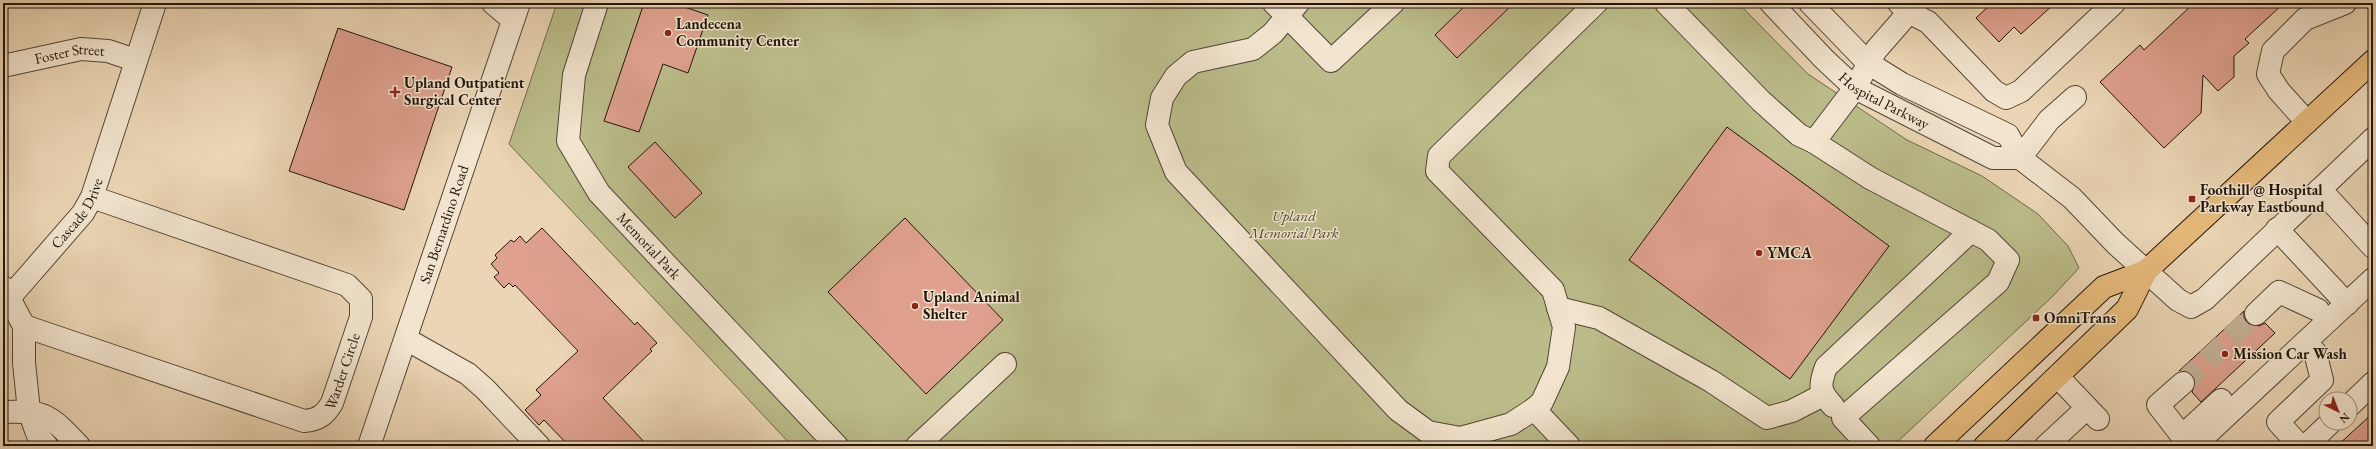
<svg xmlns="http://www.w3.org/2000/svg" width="2376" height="449" viewBox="0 0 2376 449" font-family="'EB Garamond',serif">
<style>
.green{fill:#bbbc8a;stroke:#6e694c}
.building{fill:#dfa18e;stroke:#20160d}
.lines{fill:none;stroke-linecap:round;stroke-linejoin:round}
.minor-tunnel{stroke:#c2af93;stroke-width:22;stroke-dasharray:22 11;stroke-linecap:butt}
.minor-casing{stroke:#534637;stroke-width:24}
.major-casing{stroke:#20160d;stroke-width:24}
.minor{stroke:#f2e4ce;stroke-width:22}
.major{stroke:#e6ba7a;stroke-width:22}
.poi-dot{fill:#8f2418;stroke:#f2e4ce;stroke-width:1.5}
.labels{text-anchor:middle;stroke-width:3;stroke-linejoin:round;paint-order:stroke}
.poi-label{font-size:15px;font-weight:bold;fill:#20160d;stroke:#f2e4ce;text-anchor:start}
.street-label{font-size:15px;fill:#20160d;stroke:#f2e4ce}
.park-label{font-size:15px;font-style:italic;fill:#4e4832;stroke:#f2e4ce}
</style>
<rect width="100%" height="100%" fill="#ebd5b4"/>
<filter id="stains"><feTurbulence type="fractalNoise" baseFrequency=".005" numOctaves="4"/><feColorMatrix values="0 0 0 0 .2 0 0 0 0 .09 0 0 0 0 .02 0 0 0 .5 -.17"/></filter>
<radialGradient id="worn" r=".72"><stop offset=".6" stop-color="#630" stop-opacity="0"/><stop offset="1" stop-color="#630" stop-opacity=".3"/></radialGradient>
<path class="green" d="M557,3H1738L1808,74L1907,140L1982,176L2038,214L2068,246L2079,268L2053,296L1893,446H792L509,144Z"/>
<g class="building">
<path d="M644,3H673L708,15L688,73L663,64L639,132L604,121Z"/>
<path d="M1468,3H1514L1457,58L1435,35Z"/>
<path d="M1992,3H2055L2021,34L2014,27L1999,42L1976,18Z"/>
<path d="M2194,3H2284L2245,39L2249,43L2234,56V77L2218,91L2203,75L2201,113L2164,148L2100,82L2140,45L2144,50Z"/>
<path d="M338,28L452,67L404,210L289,171Z"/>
<path d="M1727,127L1889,246L1790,379L1629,260Z"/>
<path d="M655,142L702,193L675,218L628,167Z"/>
<path d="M905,218L1003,320L926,394L828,292Z"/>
<path d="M542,228L635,325L637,322L657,343L650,349L652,351L603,398L648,446H569L544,420L539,425L525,410L541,395L536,390L578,351L515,285L513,287L509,283L504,288L494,277L499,273L491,264L497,258L495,255L511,240L514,242L520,236L526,243Z"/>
<path d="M2244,311V317L2247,323L2259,326L2265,323L2275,333L2201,402L2192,392L2195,381L2193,375L2187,371H2179Z"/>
<path d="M2373,413V446H2337Z"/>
</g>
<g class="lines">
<path class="minor-tunnel" d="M2183,383L2256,314"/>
<defs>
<g id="minor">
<path d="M493,3L513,20"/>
<path id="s1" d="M597,3L574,75L568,141L599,193L837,446"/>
<path d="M1274,3L1331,61L1393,3"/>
<path d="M1298,3L1273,33L1253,49L1193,62L1176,76L1162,98L1157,125L1176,172L1398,410L1428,432L1460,438L1511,424L1534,409L1569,446"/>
<path d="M1666,3L1761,101L1799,135L1814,142"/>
<path id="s2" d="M1771,3L1825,60L1855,88L1993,158H2020"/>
<path d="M1810,3L1868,63L1902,84L2008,135L2020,158L2072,198L2116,244L2178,300L2191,307L2205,299L2373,139"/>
<path d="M1899,3L1908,12L1928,22L1994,91L2006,98L2021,91L2114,3"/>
<path id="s3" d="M3,66L81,49L108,51L135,60"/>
<path d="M2307,122L2279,91L2268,74L2273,51L2305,19L2345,3"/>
<path d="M2020,158L2049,120L2075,97"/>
<path d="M2320,189L2373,247"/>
<path d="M2277,229L2347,304"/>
<path d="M3,287L24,326V363L29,411L38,436L47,446"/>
<path id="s4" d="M10,297L83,213L92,197L155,3"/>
<path d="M1558,308L1599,318L1711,381L1767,418L1792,411L1823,395"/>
<path d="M2256,314L2279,292L2318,310"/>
<path id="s5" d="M24,326L304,421C318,420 325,415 332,403L361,317V299L347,285L92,197"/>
<path d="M406,339L468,374L485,389L539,446"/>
<path d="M2058,377L2098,419"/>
<path d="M2350,405L2373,383"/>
<path d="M1833,406C1819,391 1819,386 1826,367L1971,231"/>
<path d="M1534,409L1542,402L1558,367L1564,327L1553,290L1437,171L1439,156L1596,3"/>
<path d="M3,412C45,410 51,416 79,446"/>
<path d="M2182,436L2158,405L2183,383"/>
<path id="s6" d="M369,446L519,3"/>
<path d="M917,446L1005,364"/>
<path d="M1869,446L1843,418L1998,282L2008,260L1988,240L1870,178L1814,142L1855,88L1876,50L1917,3"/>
<path d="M2046,446L2087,408"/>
<path d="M2194,446L2373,279"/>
<path d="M2194,446L2182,436L2221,400"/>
<path d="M2300,446L2278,422L2322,380L2315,352"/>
<path d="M2306,446L2330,423"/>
</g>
<g id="major">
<path d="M1935,446L2104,287L2146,271"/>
<path d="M1985,446L2127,309L2146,271L2373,61"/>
</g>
</defs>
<use href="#minor" class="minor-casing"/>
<use href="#major" class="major-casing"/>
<use href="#minor" class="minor"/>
<use href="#major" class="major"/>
</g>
<g class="poi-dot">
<circle cx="668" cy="33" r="4"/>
<path d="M393 86h4v4h4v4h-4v4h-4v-4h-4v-4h4z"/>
<rect x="2188" y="195" width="8" height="8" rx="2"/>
<circle cx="1759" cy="253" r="4"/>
<circle cx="915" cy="306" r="4"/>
<rect x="2032" y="314" width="8" height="8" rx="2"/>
<circle cx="2225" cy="354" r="4"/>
</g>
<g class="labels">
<g class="poi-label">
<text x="676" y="29">Landecena<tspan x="676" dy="17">Community Center</tspan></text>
<text x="404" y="88">Upland Outpatient<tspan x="404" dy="17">Surgical Center</tspan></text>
<text x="2200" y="195">Foothill @ Hospital<tspan x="2200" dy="17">Parkway Eastbound</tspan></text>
<text x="1767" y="258">YMCA</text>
<text x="923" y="302">Upland Animal<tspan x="923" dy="17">Shelter</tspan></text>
<text x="2044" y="323">OmniTrans</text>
<text x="2233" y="359">Mission Car Wash</text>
</g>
<g class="street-label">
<text dy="5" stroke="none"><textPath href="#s3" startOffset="68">Foster Street</textPath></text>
<text dy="5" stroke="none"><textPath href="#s2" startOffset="151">Hospital Parkway</textPath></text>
<text dy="5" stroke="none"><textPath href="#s4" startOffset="108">Cascade Drive</textPath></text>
<text dy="5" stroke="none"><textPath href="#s6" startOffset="234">San Bernardino Road</textPath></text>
<text dy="5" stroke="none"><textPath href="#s1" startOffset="275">Memorial Park</textPath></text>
<text dy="5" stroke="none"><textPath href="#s5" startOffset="364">Warder Circle</textPath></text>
</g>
<g class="park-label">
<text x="1294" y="221">Upland<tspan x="1294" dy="17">Memorial Park</tspan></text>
</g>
</g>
<rect width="2376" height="449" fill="none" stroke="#ebd5b4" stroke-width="16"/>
<rect x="4" y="4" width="2368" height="441" fill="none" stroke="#20160d" stroke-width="2"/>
<rect x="8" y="8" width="2360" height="433" fill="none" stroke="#20160d"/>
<g transform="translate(2338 411) rotate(137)"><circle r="19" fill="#f2e4ce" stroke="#9e9281"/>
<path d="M0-3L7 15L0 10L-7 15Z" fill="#8f2418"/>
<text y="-6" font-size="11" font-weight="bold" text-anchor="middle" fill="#20160d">N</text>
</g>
<rect width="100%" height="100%" filter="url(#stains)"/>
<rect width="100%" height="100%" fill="url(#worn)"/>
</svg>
